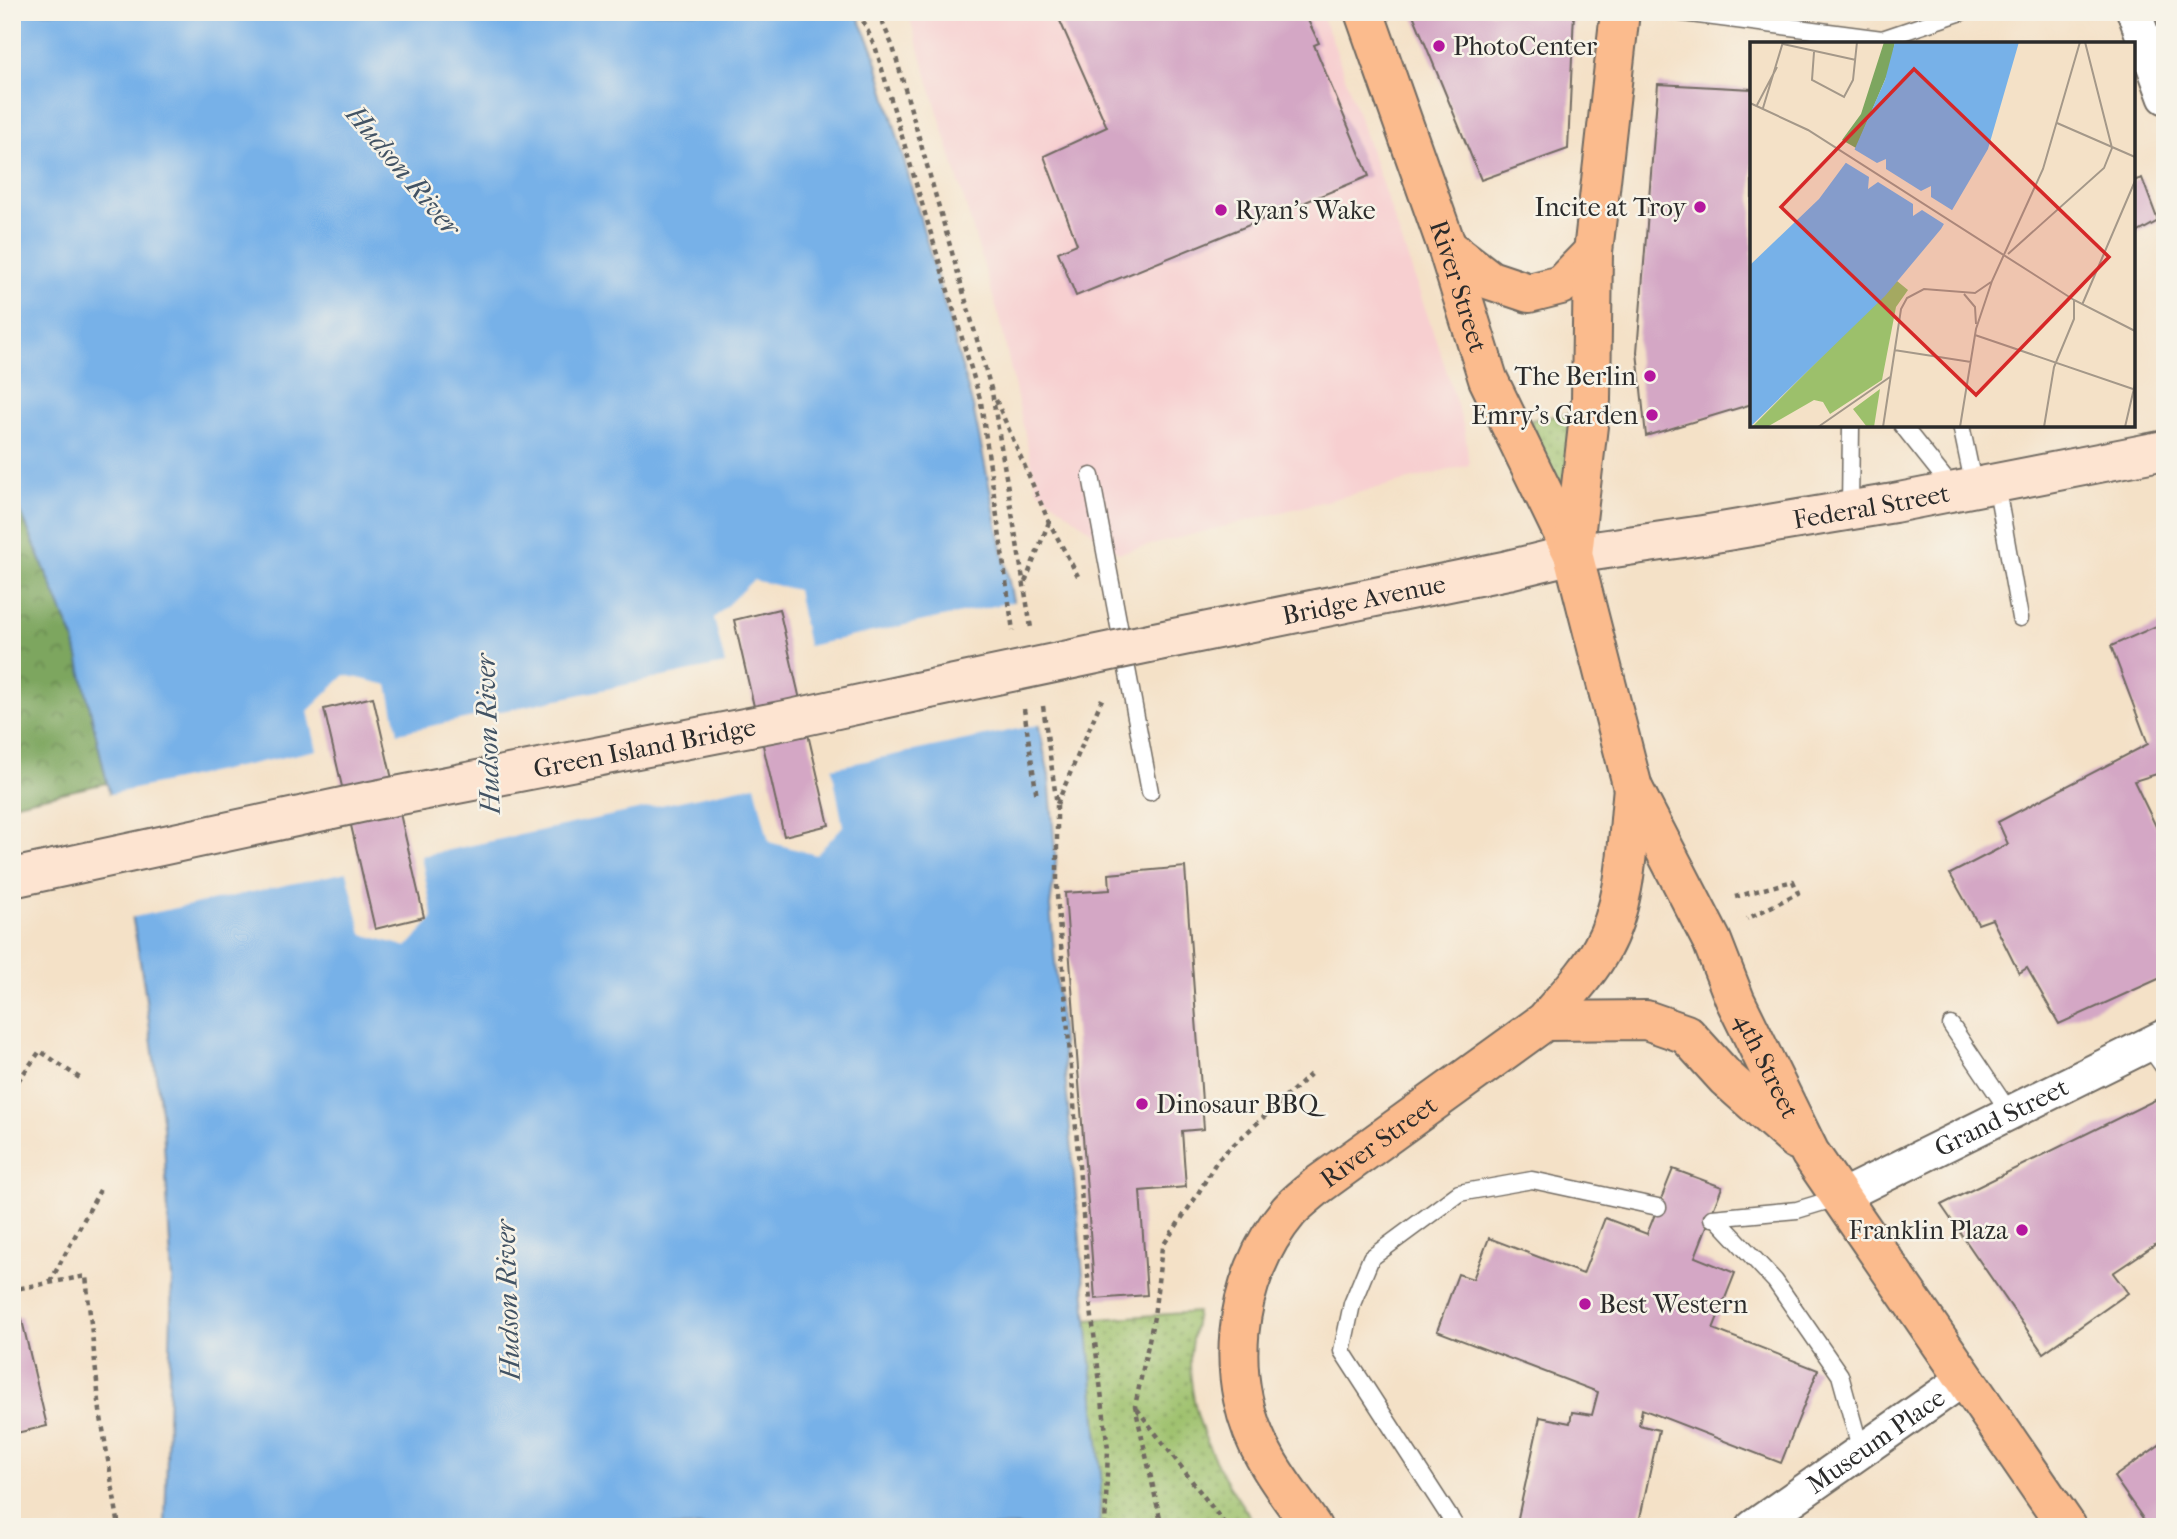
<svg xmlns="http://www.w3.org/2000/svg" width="2177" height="1539" viewBox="0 0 2177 1539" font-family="'IM FELL French Canon',serif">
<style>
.built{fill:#f7cfd0}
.green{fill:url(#green-dots);stroke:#64764b;stroke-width:2}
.forest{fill:url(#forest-crowns);stroke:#546845;stroke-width:2}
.water{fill:#77b1e8;stroke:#516e8a;stroke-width:2}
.pier{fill:#f4e1c7}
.building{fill:#d4a7c5}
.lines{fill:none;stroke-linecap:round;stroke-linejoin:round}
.lane-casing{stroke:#716b62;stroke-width:19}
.street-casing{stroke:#716b62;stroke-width:37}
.secondary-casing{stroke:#716b62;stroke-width:42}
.primary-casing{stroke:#716b62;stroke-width:42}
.path{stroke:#716b62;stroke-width:4.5;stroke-dasharray:5 5;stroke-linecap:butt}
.lane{stroke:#fff;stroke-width:16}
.street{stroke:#fff;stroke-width:33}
.secondary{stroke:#fde4d1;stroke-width:38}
.primary{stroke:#fbbb8d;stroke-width:38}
.secondary-bridge-casing{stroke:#716b62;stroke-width:42;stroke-linecap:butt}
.secondary-bridge{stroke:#fde4d1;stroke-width:38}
.poi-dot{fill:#b5179e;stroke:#f7f3e8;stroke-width:2.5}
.labels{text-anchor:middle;stroke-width:5;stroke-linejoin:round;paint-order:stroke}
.poi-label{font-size:26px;fill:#2b2b2b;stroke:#f7f3e8;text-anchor:start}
.street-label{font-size:26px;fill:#2b2b2b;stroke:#f7f3e8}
.water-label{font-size:28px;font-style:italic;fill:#425364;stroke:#f7f3e8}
.inset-road{fill:none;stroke:#a49889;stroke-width:2}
.view{fill:#d62828;fill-opacity:0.15;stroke:#d62828;stroke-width:3.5}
.inset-edge{fill:none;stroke:#2b2b2b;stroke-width:3.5}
</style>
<defs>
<pattern id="green-dots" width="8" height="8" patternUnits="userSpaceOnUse" patternTransform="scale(1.75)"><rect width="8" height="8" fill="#9cc06b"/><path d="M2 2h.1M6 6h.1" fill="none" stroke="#7f9c58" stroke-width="1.8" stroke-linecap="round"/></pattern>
<pattern id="forest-crowns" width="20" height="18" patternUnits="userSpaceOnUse" patternTransform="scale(1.75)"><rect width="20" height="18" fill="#7da65f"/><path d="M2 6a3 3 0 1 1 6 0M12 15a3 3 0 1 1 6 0" fill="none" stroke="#67874f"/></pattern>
</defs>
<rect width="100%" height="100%" fill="#f7f3e8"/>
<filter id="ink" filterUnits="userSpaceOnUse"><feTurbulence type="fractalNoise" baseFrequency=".0143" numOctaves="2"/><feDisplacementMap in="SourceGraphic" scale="14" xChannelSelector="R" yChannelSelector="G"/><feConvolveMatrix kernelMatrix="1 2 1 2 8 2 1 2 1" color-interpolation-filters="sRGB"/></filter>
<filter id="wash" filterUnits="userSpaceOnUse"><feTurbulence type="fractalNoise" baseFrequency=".00686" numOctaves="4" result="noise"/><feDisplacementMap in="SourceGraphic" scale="28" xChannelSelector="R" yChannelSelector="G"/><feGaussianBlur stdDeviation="1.57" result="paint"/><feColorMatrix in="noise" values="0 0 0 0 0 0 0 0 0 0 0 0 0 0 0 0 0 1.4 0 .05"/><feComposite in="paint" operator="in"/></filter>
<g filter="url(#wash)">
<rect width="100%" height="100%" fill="#f4e1c7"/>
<path class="built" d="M908,12H1320L1332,39L1445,366L1465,431L1469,465L1119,553L1037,489L1000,320Z"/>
<g class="green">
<path d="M1567,414L1572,470L1563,482H1557L1546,469L1530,420Z"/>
<path d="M1197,1312C1195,1326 1191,1341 1190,1355C1189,1425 1219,1472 1257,1527H1099L1101,1475L1087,1320Z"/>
</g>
<path class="forest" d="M12,491L74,639L107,783L12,804Z"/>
<path class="water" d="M12,12H856L873,49L973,407L1049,776L1056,862L1050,906L1101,1476L1099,1527H165L172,1279L163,1126L144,985L117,826L74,639L12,491Z"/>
<path class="pier" d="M753,580L797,590L808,646L1017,601L1042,724L832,768L843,826L816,855L769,842L755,785L421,856L433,918L407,947L362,934L347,872L129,918L106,795L317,750L308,711L345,675L388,685L398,733L725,664L714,618Z"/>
<g id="blocks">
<g class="building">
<path d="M1056,12H1304L1319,43L1314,45L1369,176L1076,296L1058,252L1077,244L1044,156L1107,127Z"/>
<path d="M1412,12H1574L1568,149L1481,180Z"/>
<path d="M1658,84L1752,89V404L1646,436L1637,352Z"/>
<path d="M2142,178L2158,221L2133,235V181Z"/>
<path d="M779,609L829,825L784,836L734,620Z"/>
<path d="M2163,623L2165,624V786L2160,773L2134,781L2165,845V976L2059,1024L2027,968L2019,973L1992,919L1978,924L1950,874L2008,844L1998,822L2148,744L2111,646Z"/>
<path d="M373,697L424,917L375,929L324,709Z"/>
<path d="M1185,867L1204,1129L1182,1131L1186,1187L1140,1191L1147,1295L1095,1299L1065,893L1110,890L1109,874Z"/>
<path d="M2159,1098L2165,1106V1238L2113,1273L2128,1293L2043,1353L1941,1205Z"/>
<path d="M1673,1169L1722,1187L1695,1257L1735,1273L1713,1329L1818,1370L1781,1463L1642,1409L1639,1425L1659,1430L1638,1527H1516L1540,1417L1570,1423L1572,1412L1592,1415L1598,1392L1437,1331L1458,1274L1473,1279L1489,1238L1583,1274L1605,1218L1647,1234Z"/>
<path d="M21,1316L47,1426L12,1434V1318Z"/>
<path d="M2165,1441V1527H2149L2114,1477Z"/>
</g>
</g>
</g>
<g filter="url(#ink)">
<use href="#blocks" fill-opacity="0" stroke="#716b62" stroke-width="2"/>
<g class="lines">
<defs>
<g id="lane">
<path d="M1675,12L1882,39L1962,12"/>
<path d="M1902,425L1953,489"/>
<path d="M1961,425L1974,487"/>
<path d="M1091,476L1150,792"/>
<path d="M1996,483L2020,618"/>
<path d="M1850,510L1851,425"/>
<path d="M1951,1025L2010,1113"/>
<path d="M2147,1044L2165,1069"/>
<path d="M1712,1218L1797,1210L1840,1197"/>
<path d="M1717,1219L1775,1281L1840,1375L1861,1451"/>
<path d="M1456,1527L1342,1351L1352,1304L1371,1258L1459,1193L1532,1180L1658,1207"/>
</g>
<g id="street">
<path d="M2134,12L2165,97"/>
<path id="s1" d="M1840,1197L2165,1036"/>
<path id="s2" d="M1753,1527L1965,1378"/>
</g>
<g id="secondary">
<path id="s3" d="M1154,642L1508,570L1573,554L1703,535L1894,503L2165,450"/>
<path id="s4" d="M12,878L370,801L786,720L916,692"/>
</g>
<g id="primary">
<path id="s5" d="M1364,12L1447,247L1488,379L1573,554L1633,788L1712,941L1735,1000L1810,1153L2067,1527"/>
<path d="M1447,247L1490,280L1529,293L1561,285L1593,252"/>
<path d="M1573,554L1591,400L1593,252L1620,12"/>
<path d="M1545,1021L1646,1020L1686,1034L1726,1078L1796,1140"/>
<path id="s6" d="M1312,1527C1297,1505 1280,1484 1267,1461C1221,1384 1232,1279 1289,1211C1297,1202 1308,1194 1317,1186L1545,1021C1564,998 1588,974 1602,948C1628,901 1627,840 1633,788"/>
</g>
</defs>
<use href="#lane" class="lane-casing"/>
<use href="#street" class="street-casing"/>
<use href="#secondary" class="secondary-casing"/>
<use href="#primary" class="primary-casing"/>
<g class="path">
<path d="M859,12L876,49L981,402L1013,631"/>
<path d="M878,12L893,47L992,392L1031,628"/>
<path d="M996,400L1049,522L1078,576"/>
<path d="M1025,582L1049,522"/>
<path d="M1043,706L1057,805V895L1090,1301L1108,1449L1105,1527"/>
<path d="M1024,709L1037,798"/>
<path d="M1057,804L1102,699"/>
<path d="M1735,897L1793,881L1798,893L1747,919"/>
<path d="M12,1089L40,1051L81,1079"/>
<path d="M12,1263L16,1289L86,1276L100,1411L119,1527"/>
<path d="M50,1282L100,1190"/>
<path d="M1137,1409L1227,1527"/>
<path d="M1162,1527L1135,1406L1154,1317L1162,1247L1196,1197L1218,1159L1313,1072"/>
</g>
<use href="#lane" class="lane"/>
<use href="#street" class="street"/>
<use href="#secondary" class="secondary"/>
<use href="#primary" class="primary"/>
<defs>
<path id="secondary-bridge" d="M916,692L1154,642"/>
</defs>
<use href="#secondary-bridge" class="secondary-bridge-casing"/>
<use href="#secondary-bridge" class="secondary-bridge"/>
</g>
</g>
<g class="poi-dot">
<circle cx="1439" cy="46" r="7"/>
<circle cx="1700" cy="207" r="7"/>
<circle cx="1221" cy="210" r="7"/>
<circle cx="1650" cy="376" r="7"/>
<circle cx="1652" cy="415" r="7"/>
<circle cx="1142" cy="1104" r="7"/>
<circle cx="2022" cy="1230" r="7"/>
<circle cx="1585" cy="1304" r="7"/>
</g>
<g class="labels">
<g class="poi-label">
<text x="1453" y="55">PhotoCenter</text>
<text x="1686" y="216" text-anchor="end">Incite at Troy</text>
<text x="1235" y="219">Ryan's Wake</text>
<text x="1636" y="385" text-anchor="end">The Berlin</text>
<text x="1638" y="424" text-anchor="end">Emry’s Garden</text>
<text x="1156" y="1113">Dinosaur BBQ</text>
<text x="2008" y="1239" text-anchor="end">Franklin Plaza</text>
<text x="1599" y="1313">Best Western</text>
</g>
<g class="street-label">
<text dy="9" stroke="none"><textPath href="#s5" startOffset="290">River Street</textPath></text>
<text dy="9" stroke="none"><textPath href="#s3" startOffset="730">Federal Street</textPath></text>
<text dy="9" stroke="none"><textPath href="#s3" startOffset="214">Bridge Avenue</textPath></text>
<text dy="9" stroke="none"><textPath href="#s4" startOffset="646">Green Island Bridge</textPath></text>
<text dy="9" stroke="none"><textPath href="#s5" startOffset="1132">4th Street</textPath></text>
<text dy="9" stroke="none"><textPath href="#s1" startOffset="180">Grand Street</textPath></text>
<text dy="9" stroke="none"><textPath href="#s6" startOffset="460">River Street</textPath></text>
<text dy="9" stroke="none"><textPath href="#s2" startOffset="150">Museum Place</textPath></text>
</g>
<g class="water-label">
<text transform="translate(404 170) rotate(50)" y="10">Hudson River</text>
<text transform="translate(487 734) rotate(-92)" y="10">Hudson River</text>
<text transform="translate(507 1300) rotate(-92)" y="10">Hudson River</text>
</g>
</g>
<g transform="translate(1750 42)">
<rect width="385" height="385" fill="#f4e1c7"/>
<path d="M147,239L158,248L146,265L132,338L80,372L73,360L64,358L17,385H2ZM130,347L124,385H117L103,367Z" fill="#9cc06b"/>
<path d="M134,0H145L140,26L106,106L92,98L111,72Z" fill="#7da65f"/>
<path d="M145,0H269L238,107L191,187L135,254L0,385V223L69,157L103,111L135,38Z" fill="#77b1e8"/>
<path d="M102,106L127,121L136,117V127L171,149L181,144V155L205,170L197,184L172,168L163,174V162L128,140L118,147L119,135L93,119Z" fill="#f4e1c7"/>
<path class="inset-road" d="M33,2L106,18M64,10L62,38L94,55L103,38L107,0M0,61L58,88L324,258L385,289M7,63L27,25M13,66L33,0M307,81L385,115M258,212L354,126L362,106L335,0M214,252L225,265L226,282M332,263L385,139M225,293L383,347M144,308L221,320M68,385L140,335M133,385L151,267L157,256L174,247L225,251L241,240M210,385L226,287L242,239L293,127L330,0M294,385L304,325L324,277V258M375,385L385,342"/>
<path class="view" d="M164,27L359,215L226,353L31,165Z"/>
<rect width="385" height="385" class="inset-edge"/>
</g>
<rect width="2177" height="1539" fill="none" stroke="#f7f3e8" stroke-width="42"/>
</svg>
